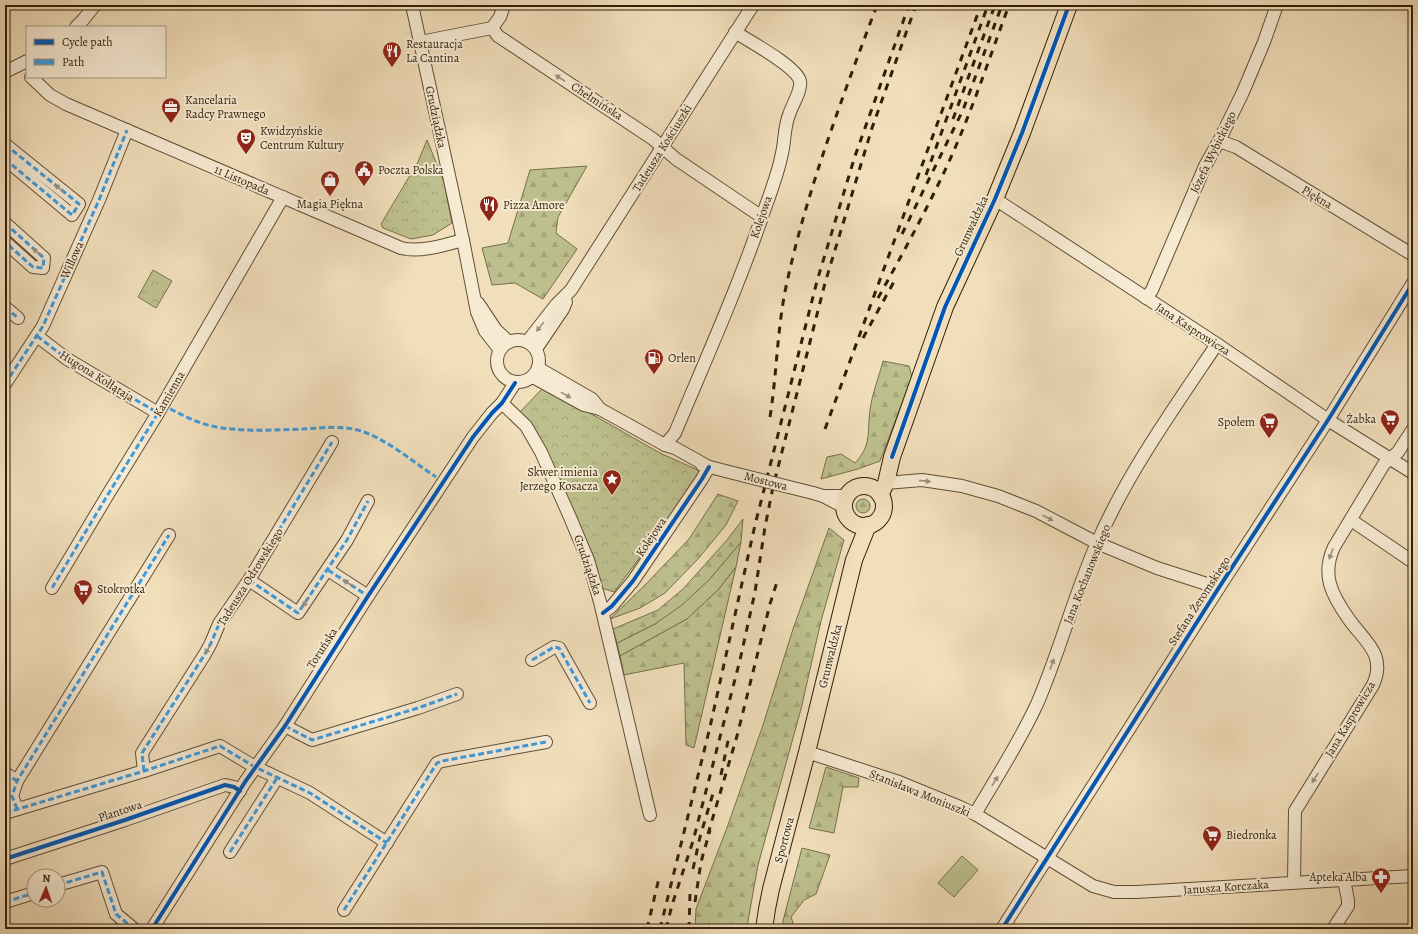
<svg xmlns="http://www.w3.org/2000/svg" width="1418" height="934" viewBox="0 0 1418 934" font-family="Alegreya,serif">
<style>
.grass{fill:#bdc08e;stroke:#76704a}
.forest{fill:url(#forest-firs);stroke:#76704a}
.park{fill:url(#park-crowns);stroke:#76704a}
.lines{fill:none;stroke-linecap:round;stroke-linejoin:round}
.minor-casing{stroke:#604f34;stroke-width:14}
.major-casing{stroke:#301f07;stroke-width:18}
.minor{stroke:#f6ead3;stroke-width:12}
.major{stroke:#f1debb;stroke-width:16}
.rail{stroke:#301f07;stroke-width:3;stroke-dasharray:7 7;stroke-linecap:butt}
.minor-bridge-casing{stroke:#604f34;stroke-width:14;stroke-linecap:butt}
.minor-bridge{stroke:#f6ead3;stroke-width:12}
.quiet{stroke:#3e9bdd;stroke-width:3;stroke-dasharray:6 3;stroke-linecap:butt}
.cycleway-casing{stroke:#f6ead3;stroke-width:6}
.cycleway{stroke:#0057b8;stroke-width:4}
.oneway{fill:#9d8f77}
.labels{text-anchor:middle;stroke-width:4;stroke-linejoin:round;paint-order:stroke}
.poi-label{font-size:12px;fill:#301f07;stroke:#f6ead3;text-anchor:start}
.street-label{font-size:12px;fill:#301f07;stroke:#f6ead3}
</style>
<defs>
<pattern id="forest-firs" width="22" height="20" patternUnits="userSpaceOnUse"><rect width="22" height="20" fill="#bdc08e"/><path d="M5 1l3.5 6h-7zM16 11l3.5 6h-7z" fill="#a3a579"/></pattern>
<pattern id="park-crowns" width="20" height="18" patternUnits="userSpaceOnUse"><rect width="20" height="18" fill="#bdc08e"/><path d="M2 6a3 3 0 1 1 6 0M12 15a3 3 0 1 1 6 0" fill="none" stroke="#a3a579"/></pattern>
</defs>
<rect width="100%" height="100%" fill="#f1debb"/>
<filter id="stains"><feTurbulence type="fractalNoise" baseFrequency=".005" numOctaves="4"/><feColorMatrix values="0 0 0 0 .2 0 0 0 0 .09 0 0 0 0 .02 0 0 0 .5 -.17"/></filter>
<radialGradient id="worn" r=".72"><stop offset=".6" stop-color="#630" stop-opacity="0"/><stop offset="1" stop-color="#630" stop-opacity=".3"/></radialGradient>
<g class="grass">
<path d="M741,542L736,567L718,590L687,619L620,656L617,643L655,624L709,580Z"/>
<path d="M962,856L978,870L954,897L938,883Z"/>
</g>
<g class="forest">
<path d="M587,166L558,217L556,233L577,249L543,299L515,283L492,285L482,248L508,243L530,170Z"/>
<path d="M883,361L909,366L912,377L880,461L858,469L821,479L827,457L841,454L855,463C872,445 867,432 870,410C872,394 879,377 883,361Z"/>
<path d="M718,494L738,501L726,525L698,559L665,593L640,608L610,619L646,584L689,539Z"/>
<circle cx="863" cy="506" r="7"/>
<path d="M743,519L741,542L709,580L682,605L655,624L617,643L613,629L658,610L683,589L727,540Z"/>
<path d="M829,528L844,540L821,621L801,709L758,865L748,921V929H695L696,909L728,825L763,725L793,629Z"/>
<path d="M736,567L694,748L686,745L684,663L624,675L620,656L687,619L718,590Z"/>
<path d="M826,767L859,778L858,787H843L834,833L809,828Z"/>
<path d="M802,848L830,855L816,894L804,900L791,917L795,929H783V921Z"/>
</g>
<g class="park">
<path d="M427,140L444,182L452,223L433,235L411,239L383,228L381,224L418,162Z"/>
<path d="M153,270L172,281L156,308L138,297Z"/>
<path d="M546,388L660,453L700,471L658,533L614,592L602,588L519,413L541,390Z"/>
</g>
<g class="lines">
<defs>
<g id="minor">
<path d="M412,5L463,240L477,312L485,331L500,350"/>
<path d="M76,27L83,20L95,5"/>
<path d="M492,28L498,36L653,139L676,159L762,217"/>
<path d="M492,28L500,17L504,5"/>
<path d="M420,42L492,28"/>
<path d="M5,72L27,61"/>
<path d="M31,77L50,95L66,104L401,248C419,253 445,245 463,240"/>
<path d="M1219,141L1236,147L1413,255"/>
<path d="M5,147L7,146L79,204L72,215L5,159"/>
<path d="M995,199L1217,344L1328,420L1413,473"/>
<path d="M5,223L44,258L43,268L33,267L5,242"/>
<path d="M1146,298L1152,290L1205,166L1219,141L1243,92L1264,42L1277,5"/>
<path d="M478,303L496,330L509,342"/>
<path d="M5,307L18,318"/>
<path d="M37,336L67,359L158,413"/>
<circle cx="518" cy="361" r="21"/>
<path d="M527,342L556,305L571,290L753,5"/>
<path d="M536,349L563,309L566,302"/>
<path d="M538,368L592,399L600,409"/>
<path d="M533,377L584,405L600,409L665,445L675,448L709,467"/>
<path d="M5,384L43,326L99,200L127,130"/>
<path d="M502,403L526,426L541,452L569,515L588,560L600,602L650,815"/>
<path d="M665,445L675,433C705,361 737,290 762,217C769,196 778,175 782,153C785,141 784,127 789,115C792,105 802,90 800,81C796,66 749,41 735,32"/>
<path d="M702,465L745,476"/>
<path d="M886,483L922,480L962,486L998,496L1036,511L1097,543L1157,568L1213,586L1218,589"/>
<path d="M813,493L823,496L844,507"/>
<path d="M826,496H847"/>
<path d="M1351,520L1413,562"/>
<path d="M328,570L368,596"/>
<path d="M249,580L298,613L347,540L368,501"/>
<path d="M52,588L107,496L158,413L283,197"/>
<path d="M603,613L612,606L633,581L702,479L709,467"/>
<path d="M532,660L554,647L559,648L590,703"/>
<path d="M285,726L312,740L418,708L457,694"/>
<path d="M807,752L899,782L960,807L975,814L1093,886L1114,892H1136L1413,876"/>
<path d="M144,771L142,753L205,654L211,643L219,624L249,580L332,442"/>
<path d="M5,773L17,781"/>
<path d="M17,809L12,796L17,781L169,535"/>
<path d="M5,813L144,771L220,746L255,767L310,793L387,843"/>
<path d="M975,814C996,778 1019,743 1037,704C1060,651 1074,595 1097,543C1128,472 1174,408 1217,344"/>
<path d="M230,852L277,778"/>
<path d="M5,859L125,820L225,785L234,787L240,791"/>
<path d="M1294,882L1295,811L1373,685C1387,654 1364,641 1348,618C1332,595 1321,575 1334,547L1384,464L1398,452L1413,429"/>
<path d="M58,885L102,872L116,914L134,929"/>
<path d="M5,902L34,893"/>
<path d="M344,910L437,763L442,761L546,742"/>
<path d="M152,929L245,782L285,726L368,596L473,437L492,413L502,403L515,383"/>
<path d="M1002,929L1218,589L1328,420L1413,283"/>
<path d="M1333,929L1348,906V900L1344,880"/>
</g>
<g id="major">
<circle cx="864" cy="506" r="20"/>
<path d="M880,495L886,483L892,457L945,307L995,199L1022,133L1069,5"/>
<path d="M764,929L767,909L771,889L807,752L854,560L868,525"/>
</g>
</defs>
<use href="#minor" class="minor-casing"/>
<use href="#major" class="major-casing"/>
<use href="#minor" class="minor"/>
<use href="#major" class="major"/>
<g class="rail">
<path d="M953,119L995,5"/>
<path d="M926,175L988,5"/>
<path d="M902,234L963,110L1002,5"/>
<path d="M878,298C902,255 926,211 947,166C971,114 989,59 1009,5"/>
<path d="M863,338L896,278"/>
<path d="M770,417C777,373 777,327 787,282C808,187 843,96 877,5"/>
<path d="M825,429L981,5"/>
<path d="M721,775L729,736"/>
<path d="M708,834L737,736L770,604L777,582"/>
<path d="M693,869L700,837L714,790"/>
<path d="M695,902L701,862L710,830"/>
<path d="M647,929L659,878"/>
<path d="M660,929L710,727L755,525L817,281L855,156L909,5"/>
<path d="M666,929L672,905L693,841L740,660L755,592L765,527L773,487L825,283L872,128L916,5"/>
<path d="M689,929L690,893"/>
</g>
<defs>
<path id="minor-bridge" d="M745,476L813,493"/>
</defs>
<use href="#minor-bridge" class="minor-bridge-casing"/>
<use href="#minor-bridge" class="minor-bridge"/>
<g class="quiet">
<path d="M5,147L7,146L79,204L72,215L5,159"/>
<path d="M5,223L44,258L43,268L33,267L5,242"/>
<path d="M5,307L18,318"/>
<path d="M37,336L67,359L158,413L107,496L52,588"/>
<path d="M5,384L43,326L99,200L127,130"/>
<path d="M162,405C175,411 187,418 201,423C230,433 272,430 303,429C322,428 343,425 361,431C388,440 412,461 436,477"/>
<path d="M328,570L368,596"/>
<path d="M249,580L298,613L347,540L368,501"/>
<path d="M532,660L554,647L559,648L590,703"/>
<path d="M285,726L312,740L418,708L457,694"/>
<path d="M144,771L142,753L205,654L211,643L219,624L249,580L332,442"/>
<path d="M5,773L17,781"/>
<path d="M17,809L12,796L17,781L169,535"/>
<path d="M5,813L144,771L220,746L255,767L310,793L387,843"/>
<path d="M230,852L277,778"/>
<path d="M58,885L102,872L116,914L134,929"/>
<path d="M5,902L34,893"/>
<path d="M344,910L437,763L442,761L546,742"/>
</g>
<defs>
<g id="cycleway">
<path d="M892,457L945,307L995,199L1022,133L1069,5"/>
<path d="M603,613L612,606L633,581L702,479L709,467"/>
<path d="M8,858L125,820L225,785L234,787L240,791"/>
<path d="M152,929L245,782L285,726L368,596L473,437L492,413L502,403L515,383"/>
<path d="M1002,929L1218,589L1328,420L1413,283"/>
</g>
</defs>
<use href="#cycleway" class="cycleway-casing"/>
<use href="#cycleway" class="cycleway"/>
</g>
<defs><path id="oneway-solid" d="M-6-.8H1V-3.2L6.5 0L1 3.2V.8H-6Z"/></defs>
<g class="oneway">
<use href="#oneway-solid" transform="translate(560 78) rotate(-147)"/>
<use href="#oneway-solid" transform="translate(59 188) rotate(-141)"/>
<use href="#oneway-solid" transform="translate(37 252) rotate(-138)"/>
<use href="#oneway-solid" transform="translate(540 327) rotate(128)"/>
<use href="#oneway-solid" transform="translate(566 395) rotate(29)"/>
<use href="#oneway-solid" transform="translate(925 481) rotate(6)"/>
<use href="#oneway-solid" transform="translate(1048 518) rotate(28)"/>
<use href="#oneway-solid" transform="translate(1331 554) rotate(110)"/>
<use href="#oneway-solid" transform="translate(348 583) rotate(-147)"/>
<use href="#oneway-solid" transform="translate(306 602) rotate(124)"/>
<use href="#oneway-solid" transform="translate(208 649) rotate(121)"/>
<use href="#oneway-solid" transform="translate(1052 664) rotate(-70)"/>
<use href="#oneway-solid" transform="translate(1315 778) rotate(122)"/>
<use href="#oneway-solid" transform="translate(995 781) rotate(-58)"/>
</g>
<defs>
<symbol id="restaurant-pin" viewBox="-11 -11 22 30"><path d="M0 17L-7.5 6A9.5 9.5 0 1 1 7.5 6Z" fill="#8f2418" stroke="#f6ead3"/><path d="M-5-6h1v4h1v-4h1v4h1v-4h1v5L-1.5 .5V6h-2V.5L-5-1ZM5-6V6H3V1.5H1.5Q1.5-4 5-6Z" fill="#fff"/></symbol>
<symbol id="office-pin" viewBox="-11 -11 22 30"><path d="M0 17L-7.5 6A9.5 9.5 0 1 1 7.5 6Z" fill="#8f2418" stroke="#f6ead3"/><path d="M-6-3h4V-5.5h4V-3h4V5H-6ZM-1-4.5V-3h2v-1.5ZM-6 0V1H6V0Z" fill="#fff"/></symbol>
<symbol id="theatre-pin" viewBox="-11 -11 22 30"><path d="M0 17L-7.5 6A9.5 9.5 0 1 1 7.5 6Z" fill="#8f2418" stroke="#f6ead3"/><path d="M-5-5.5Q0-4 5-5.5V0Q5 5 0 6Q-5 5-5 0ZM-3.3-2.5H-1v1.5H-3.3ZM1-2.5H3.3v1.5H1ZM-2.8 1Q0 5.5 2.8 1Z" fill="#fff"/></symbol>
<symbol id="civic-pin" viewBox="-11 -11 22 30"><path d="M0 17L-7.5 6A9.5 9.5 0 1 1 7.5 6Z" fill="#8f2418" stroke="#f6ead3"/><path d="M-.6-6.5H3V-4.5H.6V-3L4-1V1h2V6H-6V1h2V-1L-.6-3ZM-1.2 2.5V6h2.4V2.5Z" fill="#fff"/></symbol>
<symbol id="shop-pin" viewBox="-11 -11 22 30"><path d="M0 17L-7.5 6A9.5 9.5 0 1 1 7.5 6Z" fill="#8f2418" stroke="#f6ead3"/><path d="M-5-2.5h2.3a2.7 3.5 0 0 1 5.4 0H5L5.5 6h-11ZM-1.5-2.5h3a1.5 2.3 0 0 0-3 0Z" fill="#fff"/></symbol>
<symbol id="fuel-pin" viewBox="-11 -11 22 30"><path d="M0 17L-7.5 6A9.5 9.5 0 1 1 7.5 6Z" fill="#8f2418" stroke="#f6ead3"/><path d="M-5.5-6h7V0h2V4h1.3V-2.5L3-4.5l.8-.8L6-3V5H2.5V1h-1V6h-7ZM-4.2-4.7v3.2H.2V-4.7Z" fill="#fff"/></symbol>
<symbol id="supermarket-pin" viewBox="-11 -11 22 30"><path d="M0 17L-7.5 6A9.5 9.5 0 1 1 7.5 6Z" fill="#8f2418" stroke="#f6ead3"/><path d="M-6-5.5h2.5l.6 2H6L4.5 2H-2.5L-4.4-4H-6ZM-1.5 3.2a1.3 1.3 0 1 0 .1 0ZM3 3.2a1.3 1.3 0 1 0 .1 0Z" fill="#fff"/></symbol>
<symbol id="sight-pin" viewBox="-11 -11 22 30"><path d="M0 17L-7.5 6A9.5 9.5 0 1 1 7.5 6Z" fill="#8f2418" stroke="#f6ead3"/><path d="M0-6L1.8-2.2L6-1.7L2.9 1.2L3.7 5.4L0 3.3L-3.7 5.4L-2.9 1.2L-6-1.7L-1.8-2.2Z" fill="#fff"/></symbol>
<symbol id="pharmacy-pin" viewBox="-11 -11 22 30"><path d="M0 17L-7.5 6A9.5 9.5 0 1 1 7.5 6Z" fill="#8f2418" stroke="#f6ead3"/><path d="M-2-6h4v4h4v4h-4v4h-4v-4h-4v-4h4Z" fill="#fff"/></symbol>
</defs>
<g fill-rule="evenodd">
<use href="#restaurant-pin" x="381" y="40" width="22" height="30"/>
<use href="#office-pin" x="160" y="96" width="22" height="30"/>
<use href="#theatre-pin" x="235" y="127" width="22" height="30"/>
<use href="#civic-pin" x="353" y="159" width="22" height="30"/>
<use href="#shop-pin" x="319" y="169" width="22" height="30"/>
<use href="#restaurant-pin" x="478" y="194" width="22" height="30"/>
<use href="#fuel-pin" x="643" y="347" width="22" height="30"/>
<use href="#supermarket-pin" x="1379" y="408" width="22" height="30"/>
<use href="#supermarket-pin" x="1258" y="411" width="22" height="30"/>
<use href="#sight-pin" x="601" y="468" width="22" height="30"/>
<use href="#supermarket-pin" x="72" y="578" width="22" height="30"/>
<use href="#supermarket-pin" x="1201" y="824" width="22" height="30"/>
<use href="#pharmacy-pin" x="1370" y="866" width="22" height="30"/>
</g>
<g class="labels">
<g class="poi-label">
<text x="406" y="48">Restauracja<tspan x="406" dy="14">La Cantina</tspan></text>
<text x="185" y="104">Kancelaria<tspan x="185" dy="14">Radcy Prawnego</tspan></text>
<text x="260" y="135">Kwidzyńskie<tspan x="260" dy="14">Centrum Kultury</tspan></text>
<text x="378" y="174">Poczta Polska</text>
<text x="330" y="208" text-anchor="middle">Magia Piękna</text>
<text x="503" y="209">Pizza Amore</text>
<text x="668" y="362">Orlen</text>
<text x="1376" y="423" text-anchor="end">Żabka</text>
<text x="1255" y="426" text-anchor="end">Społem</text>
<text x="598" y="476" text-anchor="end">Skwer imienia<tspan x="598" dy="14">Jerzego Kosacza</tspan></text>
<text x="97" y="593">Stokrotka</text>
<text x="1226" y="839">Biedronka</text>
<text x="1367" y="881" text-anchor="end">Apteka Alba</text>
</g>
<g class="street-label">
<text transform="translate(597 101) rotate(33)" y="4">Chełmińska</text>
<text transform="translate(436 117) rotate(78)" y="4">Grudziądzka</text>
<text transform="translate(662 148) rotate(-58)" y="4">Tadeusza Kościuszki</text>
<text transform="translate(1213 152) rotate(-64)" y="4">Józefa Wybickiego</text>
<text transform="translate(242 180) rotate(23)" y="4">11 Listopada</text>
<text transform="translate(1317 197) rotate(31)" y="4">Piękna</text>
<text transform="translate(761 217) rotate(-71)" y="4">Kolejowa</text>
<text transform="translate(971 226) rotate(-65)" y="4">Grunwaldzka</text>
<text transform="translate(72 260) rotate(-66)" y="4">Willowa</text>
<text transform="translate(1193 329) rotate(33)" y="4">Jana Kasprowicza</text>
<text transform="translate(97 376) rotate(32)" y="4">Hugona Kołłątaja</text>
<text transform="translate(169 394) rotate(-60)" y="4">Kamienna</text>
<text transform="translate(766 481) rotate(14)" y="4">Mostowa</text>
<text transform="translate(651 537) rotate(-56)" y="4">Kolejowa</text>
<text transform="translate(588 565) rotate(71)" y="4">Grudziądzka</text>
<text transform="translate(1087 574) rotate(-68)" y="4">Jana Kochanowskiego</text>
<text transform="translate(250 577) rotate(-58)" y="4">Tadeusza Odrowskiego</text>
<text transform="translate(1199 601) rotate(-57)" y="4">Stefana Żeromskiego</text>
<text transform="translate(322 648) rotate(-57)" y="4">Toruńska</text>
<text transform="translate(830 656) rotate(-76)" y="4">Grunwaldzka</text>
<text transform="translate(1350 719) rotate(-59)" y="4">Jana Kasprowicza</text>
<text transform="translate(920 793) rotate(22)" y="4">Stanisława Moniuszki</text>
<text transform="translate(120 811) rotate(-18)" y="4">Plantowa</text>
<text transform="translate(784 840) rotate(-75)" y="4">Sportowa</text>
<text transform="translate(1226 887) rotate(-4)" y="4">Janusza Korczaka</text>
</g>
</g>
<rect width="1418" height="934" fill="none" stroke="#f1debb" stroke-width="20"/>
<rect x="6" y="6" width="1406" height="922" fill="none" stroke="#301f07" stroke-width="2"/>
<rect x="10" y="10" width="1398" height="914" fill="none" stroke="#301f07"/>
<rect x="26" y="26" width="140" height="52" fill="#f6ead3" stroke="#a79981"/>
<rect x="34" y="39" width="20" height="6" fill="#0057b8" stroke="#a79981"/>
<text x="62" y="46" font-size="12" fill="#301f07">Cycle path</text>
<rect x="34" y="59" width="20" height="6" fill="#3e9bdd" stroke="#a79981"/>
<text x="62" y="66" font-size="12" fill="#301f07">Path</text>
<g transform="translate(46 888) rotate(2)"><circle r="19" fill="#f6ead3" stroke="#a79981"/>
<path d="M0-3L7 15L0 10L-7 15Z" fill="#8f2418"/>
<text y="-6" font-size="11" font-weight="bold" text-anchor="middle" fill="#301f07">N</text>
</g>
<rect width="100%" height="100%" filter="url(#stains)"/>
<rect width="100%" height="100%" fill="url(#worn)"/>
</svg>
